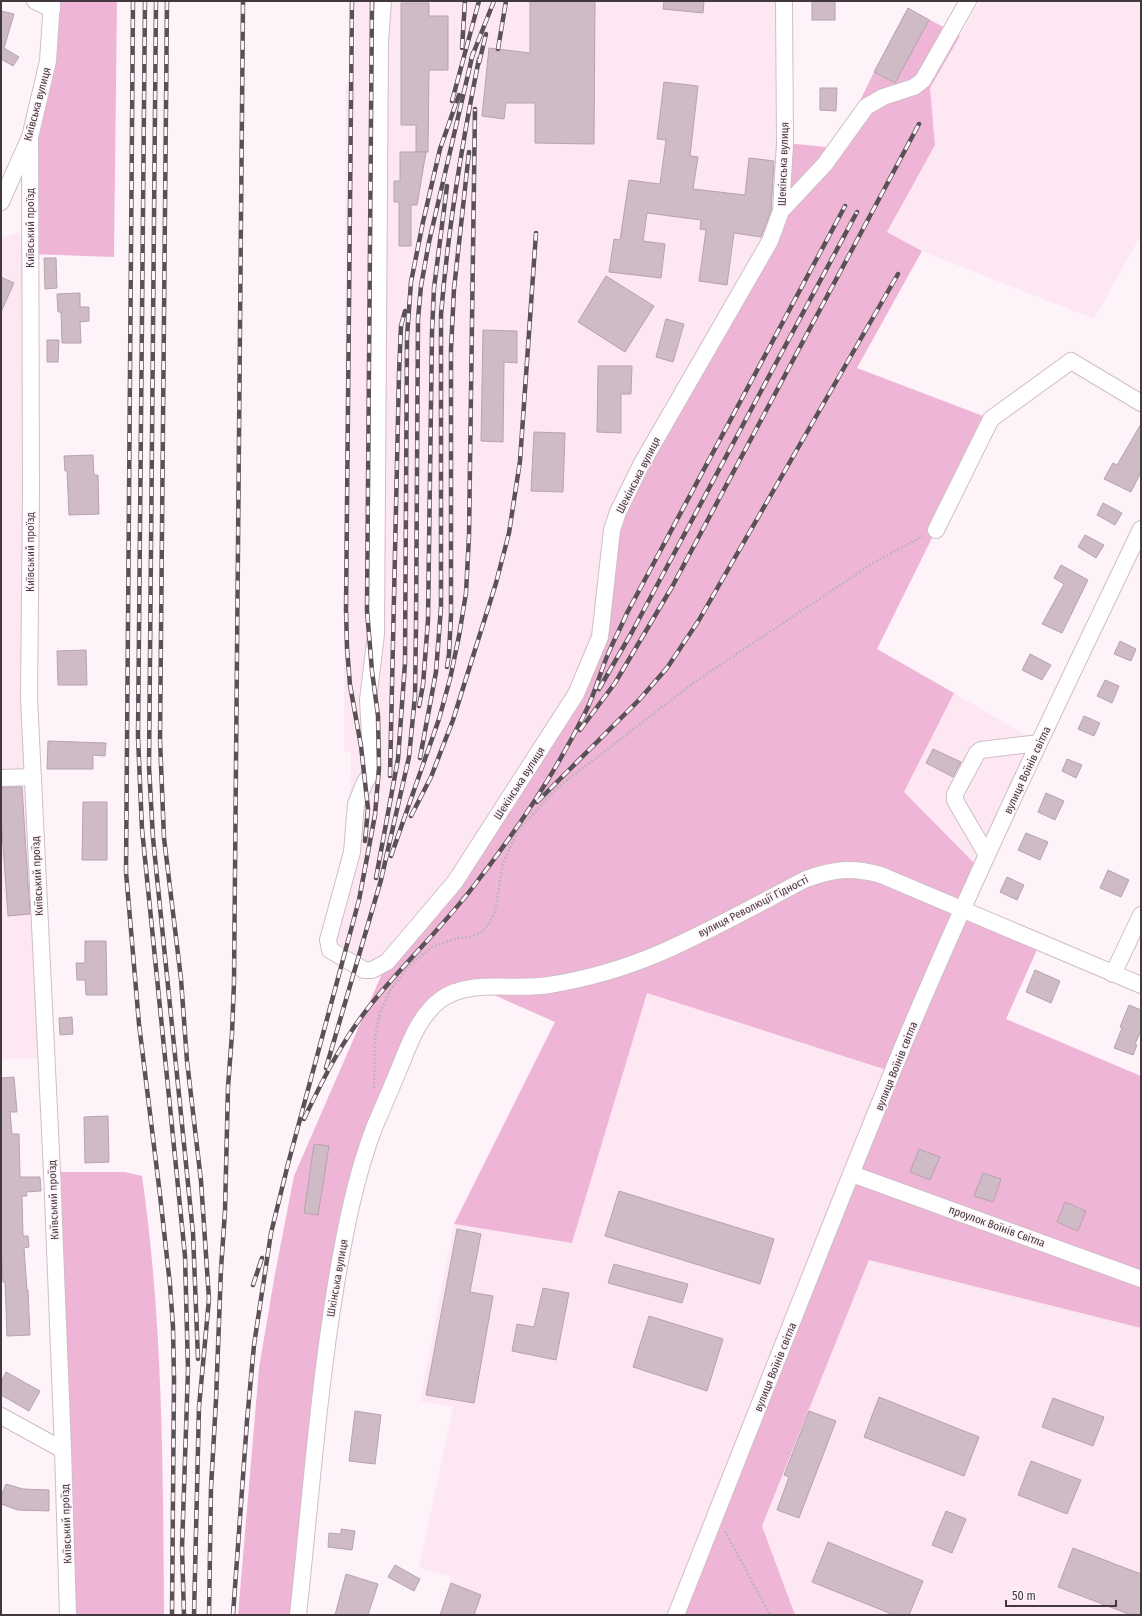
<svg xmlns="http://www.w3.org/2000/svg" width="1142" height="1616" viewBox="0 0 1142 1616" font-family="'Fira Sans Condensed',sans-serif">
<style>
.built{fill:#fde7f3}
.green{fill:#efb5d7}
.building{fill:#cebbc6;stroke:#b6a3ae}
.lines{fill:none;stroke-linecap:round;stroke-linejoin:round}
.minor-casing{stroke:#d0bdc8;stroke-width:18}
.path{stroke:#beb4ba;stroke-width:2.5;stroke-dasharray:2 2;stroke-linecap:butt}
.minor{stroke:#fff;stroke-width:16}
.rail-casing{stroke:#595156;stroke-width:4.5}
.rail{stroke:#fef3f9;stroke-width:3;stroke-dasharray:9;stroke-linecap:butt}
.labels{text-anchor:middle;stroke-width:3;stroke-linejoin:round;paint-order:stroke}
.street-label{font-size:11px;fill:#41393e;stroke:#fef3f9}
</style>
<rect width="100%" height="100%" fill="#fef3f9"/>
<g class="built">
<path d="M355,1H784L781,211L576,694L455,882L372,970L330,950L348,872L351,752H344L346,86L355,59Z"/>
<path d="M980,1H1141V235L1094,319L922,251L887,232L935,145L930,88Z"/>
<path d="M18,232L26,240L29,698L46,1057L1,1060V240L3,238Z"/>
<path d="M954,693L1039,743L981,870L904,792Z"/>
<path d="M647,992L893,1072L677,1615H442L451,1576L419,1568L453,1407L420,1401L454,1224L572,1243Z"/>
<path d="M869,1260L1141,1328V1615H795L762,1526Z"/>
</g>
<g class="green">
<path d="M52,1H117L114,257L30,254V137Z"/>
<path d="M908,8L960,36L930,88L935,145L887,232L922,251L857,368L991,419L877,649L954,693L904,792L981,870L964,910L1040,943L1006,1019L1141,1076V1328L869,1260L762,1526L795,1615H677L893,1072L647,993L572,1243L454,1224L555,1022L476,987L423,1019L349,1216L298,1615H238L259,1368L275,1274L294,1176L387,962L490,828L600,637L612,530L770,241L785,143L837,148L874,72Z"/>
<path d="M52,1172H125L142,1176C163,1321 163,1469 164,1615H68Z"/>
</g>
<g class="building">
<path d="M530,1H595L594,144L535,143V103H506L504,119L482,116L489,48L530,53Z"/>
<path d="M664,1H704L703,13L663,9Z"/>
<rect x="812" y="1" width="23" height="19"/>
<path d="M401,3H429V16H448V70H429L428,152H416V125H401Z"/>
<path d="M908,8L929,20L895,83L874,72Z"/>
<path d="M1,11L14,14L4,48L19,57L13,66L1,59Z"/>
<path d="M664,82L698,86L690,156L698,157L693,189L745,195L749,158L774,161L771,211L761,237L734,233L727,285L699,281L706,230L700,229L701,220L647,213L643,241L665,244L661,278L609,272L614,239L620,240L629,180L660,184L666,140L657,139Z"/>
<path d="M820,88H837L836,111L820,110Z"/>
<path d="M400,152H426L417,205H411V246H399V202H394V181H400Z"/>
<path d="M44,258H56L57,288L45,289Z"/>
<path d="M606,276L654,306L625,352L578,322Z"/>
<path d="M1,277L14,283L1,312Z"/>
<path d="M80,293V307H89V321L80,322L81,343H62L61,312H58L57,294Z"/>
<path d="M666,319L684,324L673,362L656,357Z"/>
<path d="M483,330L517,331V363L504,362L503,442L481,441Z"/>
<path d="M47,340H59L58,362H47Z"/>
<path d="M598,366H632L631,394H621V433L597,432Z"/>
<path d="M1141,424V472L1131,492L1104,479L1113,463L1117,465Z"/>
<path d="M534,432L565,433L563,492L531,491Z"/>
<path d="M93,455L94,475H98L99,514L69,515L67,471H65L64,456Z"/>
<path d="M1103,503L1122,513L1115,525L1097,515Z"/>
<path d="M1085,535L1104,545L1096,558L1078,547Z"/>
<path d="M1061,565L1088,580L1062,633L1042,624L1064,584L1054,578Z"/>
<path d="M1120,641L1136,649L1131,661L1114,654Z"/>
<path d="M86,650L87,685H58L57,651Z"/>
<path d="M1030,654L1051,665L1042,680L1022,670Z"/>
<path d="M1105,680L1119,686L1112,703L1097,696Z"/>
<path d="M1084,716L1100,723L1094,736L1078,729Z"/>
<path d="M48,741L106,743L105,756L93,755V769H47Z"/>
<path d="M933,749L961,762L953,777L926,763Z"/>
<path d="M1067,759L1082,765L1076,778L1062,771Z"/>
<path d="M1,787H22L30,914L8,916L1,817Z"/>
<path d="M1046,793L1064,801L1055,820L1038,812Z"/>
<path d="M83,802H107V860H82Z"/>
<path d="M1026,833L1048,842L1040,860L1018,850Z"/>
<path d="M1108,870L1129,880L1121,897L1100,888Z"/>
<path d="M1007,877L1024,885L1017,900L1000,892Z"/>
<path d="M85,941H106L107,995H86L85,980H77L76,963H85Z"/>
<path d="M1035,970L1060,981L1051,1003L1026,992Z"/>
<path d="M1129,1005L1141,1010V1031L1135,1044L1137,1045L1133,1055L1114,1048L1122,1028L1120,1027Z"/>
<path d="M72,1017L73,1034L60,1035L59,1018Z"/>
<path d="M14,1077L17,1112H10L12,1134H19L20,1177H40L41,1191L26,1192L27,1196H22L23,1236H28L29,1247L24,1248L27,1290H28L30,1335L7,1336L5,1282H3L1,1248V1078Z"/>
<path d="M108,1116L109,1162L85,1163L84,1117Z"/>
<path d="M314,1144L329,1146L318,1215L304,1213Z"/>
<path d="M919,1149L940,1157L930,1180L910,1172Z"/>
<path d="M983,1173L1001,1179L993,1202L974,1196Z"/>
<path d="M619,1191L774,1239L760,1284L605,1236Z"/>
<path d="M1065,1202L1086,1211L1078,1231L1057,1222Z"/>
<path d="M457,1229L481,1234L470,1292L493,1296L474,1403L426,1395Z"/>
<path d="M614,1264L688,1284L682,1303L608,1283Z"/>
<path d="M543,1288L569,1293L556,1360L512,1351L517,1324L534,1327Z"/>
<path d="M649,1316L723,1339L707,1391L633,1367Z"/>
<path d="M6,1372L40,1391L29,1411L1,1395V1382Z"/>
<path d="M879,1397L979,1437L964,1476L864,1437Z"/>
<path d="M1053,1398L1104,1417L1093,1446L1042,1427Z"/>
<path d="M355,1411L381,1415L375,1464L349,1461Z"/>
<path d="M809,1411L836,1421L799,1518L777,1510L789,1477L784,1475Z"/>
<path d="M1031,1461L1081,1480L1067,1514L1018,1495Z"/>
<path d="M6,1484L23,1489L49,1490V1511L18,1510L1,1504V1496Z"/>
<path d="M946,1511L966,1519L952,1553L932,1545Z"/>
<path d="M341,1529L355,1531L352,1550L328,1547L329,1533L341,1534Z"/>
<path d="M828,1542L923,1581L909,1615H894L812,1582Z"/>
<path d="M1073,1548L1141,1574V1615H1131L1058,1587Z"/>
<path d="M395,1565L420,1579L414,1591L388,1577Z"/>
<path d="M346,1574L378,1584L368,1615H335Z"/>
<path d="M451,1583L481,1595L474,1615H440Z"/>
</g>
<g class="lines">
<defs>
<g id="minor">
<path d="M35,1L52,9"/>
<path d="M383,1L380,43L376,634L368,700L372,772L365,782L356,804L352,852L328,940L330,950L364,970H372L387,962L455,882L576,694L600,637L612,530L618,512L641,465L770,241L781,211L785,143L784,1"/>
<path d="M30,137L31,493L29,698L52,1172L63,1450L68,1615"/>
<path d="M1,202L30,137L48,61L52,1"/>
<path d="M781,211L825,164L866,107L883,97L914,87L923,80L968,1"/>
<path d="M936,530L991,419L1071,361L1141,403"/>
<path d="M1,778L33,777"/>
<path d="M987,855L957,804L955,800V794L977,753L981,750L1039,743"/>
<path d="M1113,974L1141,915"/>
<path d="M852,1174L1141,1279"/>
<path d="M1,1416L63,1450"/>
<path d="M298,1615C310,1505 318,1393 336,1284C345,1231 355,1178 374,1128C382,1109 391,1089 399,1069C409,1045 418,1017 440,1000C470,978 514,991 549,985C586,979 625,968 660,953C710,931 758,904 806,879C834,869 852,867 881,875L1141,985"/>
<path d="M676,1615C752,1424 827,1231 905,1041C978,868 1060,698 1141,529"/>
</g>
</defs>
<use href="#minor" class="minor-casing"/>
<g class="path">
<path d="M374,1088L375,1038L380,1012L391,989L411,964L432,947L458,938L471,937L483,931L489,924L495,911L503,863L518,831L557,788L696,681L873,563L923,536"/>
<path d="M725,1531L770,1615"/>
</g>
<use href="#minor" class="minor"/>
<defs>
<g id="rail">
<path d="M133,1L126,872L139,1024L160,1195L170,1285L173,1327L174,1380L172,1615"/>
<path d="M145,1L138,737L142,829L185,1256L188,1370L182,1548L184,1615"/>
<path d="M156,1L149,767L153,838L193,1233L198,1359"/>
<path d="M167,1L160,740L164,838L181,979L187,1061L201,1181L209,1299L199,1407L194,1615"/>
<path d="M352,1L346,609L347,648L350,685L361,746L368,809L365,841"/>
<path d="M462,48L465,1"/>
<path d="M498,49L506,1"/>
<path d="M471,59L494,1"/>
<path d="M479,63L486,34"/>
<path d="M452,101L479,1"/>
<path d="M447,667L449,654L451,615V349L454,289L469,152"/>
<path d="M599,689L632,632L857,212"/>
<path d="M419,706L423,685L428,620L432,332L434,288L447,186"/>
<path d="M580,730L615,683L672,587L919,124"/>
<path d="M420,758L436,672L441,607V315C448,229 462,143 479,59"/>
<path d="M390,776L399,374L401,326L405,311"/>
<path d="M537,802L639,700L667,668L699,620L898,274"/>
<path d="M411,816L431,777L453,720L496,583L509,533L520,461L536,233"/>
<path d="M391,856L439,719L450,679L459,636L466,593L469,536L475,109"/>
<path d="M376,878L398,759L405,663L407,337L411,282L423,222L440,149L459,95"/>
<path d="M326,1068L381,880L409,757L415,696L416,626L418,319L421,286L429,242L473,53"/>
<path d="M304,1119C324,1077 346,1033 377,997C408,960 443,926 473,887C515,833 556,772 586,711C595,693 600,673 608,654C614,640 621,627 627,613L845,206"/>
<path d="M253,1285L262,1258"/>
<path d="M209,1615L211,1488L216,1400L221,1269L225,1211L228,1087L232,1034L234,982L243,1"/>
<path d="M233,1615L247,1421L254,1345L271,1233L288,1164L359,900L375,815L379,768L378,716L372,671L367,610L372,1"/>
</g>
</defs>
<use href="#rail" class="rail-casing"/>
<use href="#rail" class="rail"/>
</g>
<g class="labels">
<g class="street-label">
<text transform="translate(37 104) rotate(-75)" y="4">Київська вулиця</text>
<text transform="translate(783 164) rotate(-88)" y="4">Шекінська вулиця</text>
<text transform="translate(30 228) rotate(-90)" y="4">Київський проїзд</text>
<text transform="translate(638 475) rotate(-63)" y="4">Шекінська вулиця</text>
<text transform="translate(30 552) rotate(-90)" y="4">Київський проїзд</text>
<text transform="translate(1027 770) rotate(-65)" y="4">вулиця Воїнів світла</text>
<text transform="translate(519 783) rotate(-57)" y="4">Шекінська вулиця</text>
<text transform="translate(37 876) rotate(-93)" y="4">Київський проїзд</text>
<text transform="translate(753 906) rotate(-27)" y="4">вулиця Революції Гідності</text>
<text transform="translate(896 1066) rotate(-68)" y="4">вулиця Воїнів світла</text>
<text transform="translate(53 1200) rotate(-92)" y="4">Київський проїзд</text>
<text transform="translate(997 1226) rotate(20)" y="4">проулок Воїнів Світла</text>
<text transform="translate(337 1278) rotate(-80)" y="4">Шкінська вулиця</text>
<text transform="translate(775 1367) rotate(-68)" y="4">вулиця Воїнів світла</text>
<text transform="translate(66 1524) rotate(-92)" y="4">Київський проїзд</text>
</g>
</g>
<rect width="1142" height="1616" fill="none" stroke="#41393e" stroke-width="4"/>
<path d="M1006 1600v6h110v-6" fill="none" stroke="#41393e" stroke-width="2"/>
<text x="1012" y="1600" font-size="12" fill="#41393e" stroke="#fef3f9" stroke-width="3" paint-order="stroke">50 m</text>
</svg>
